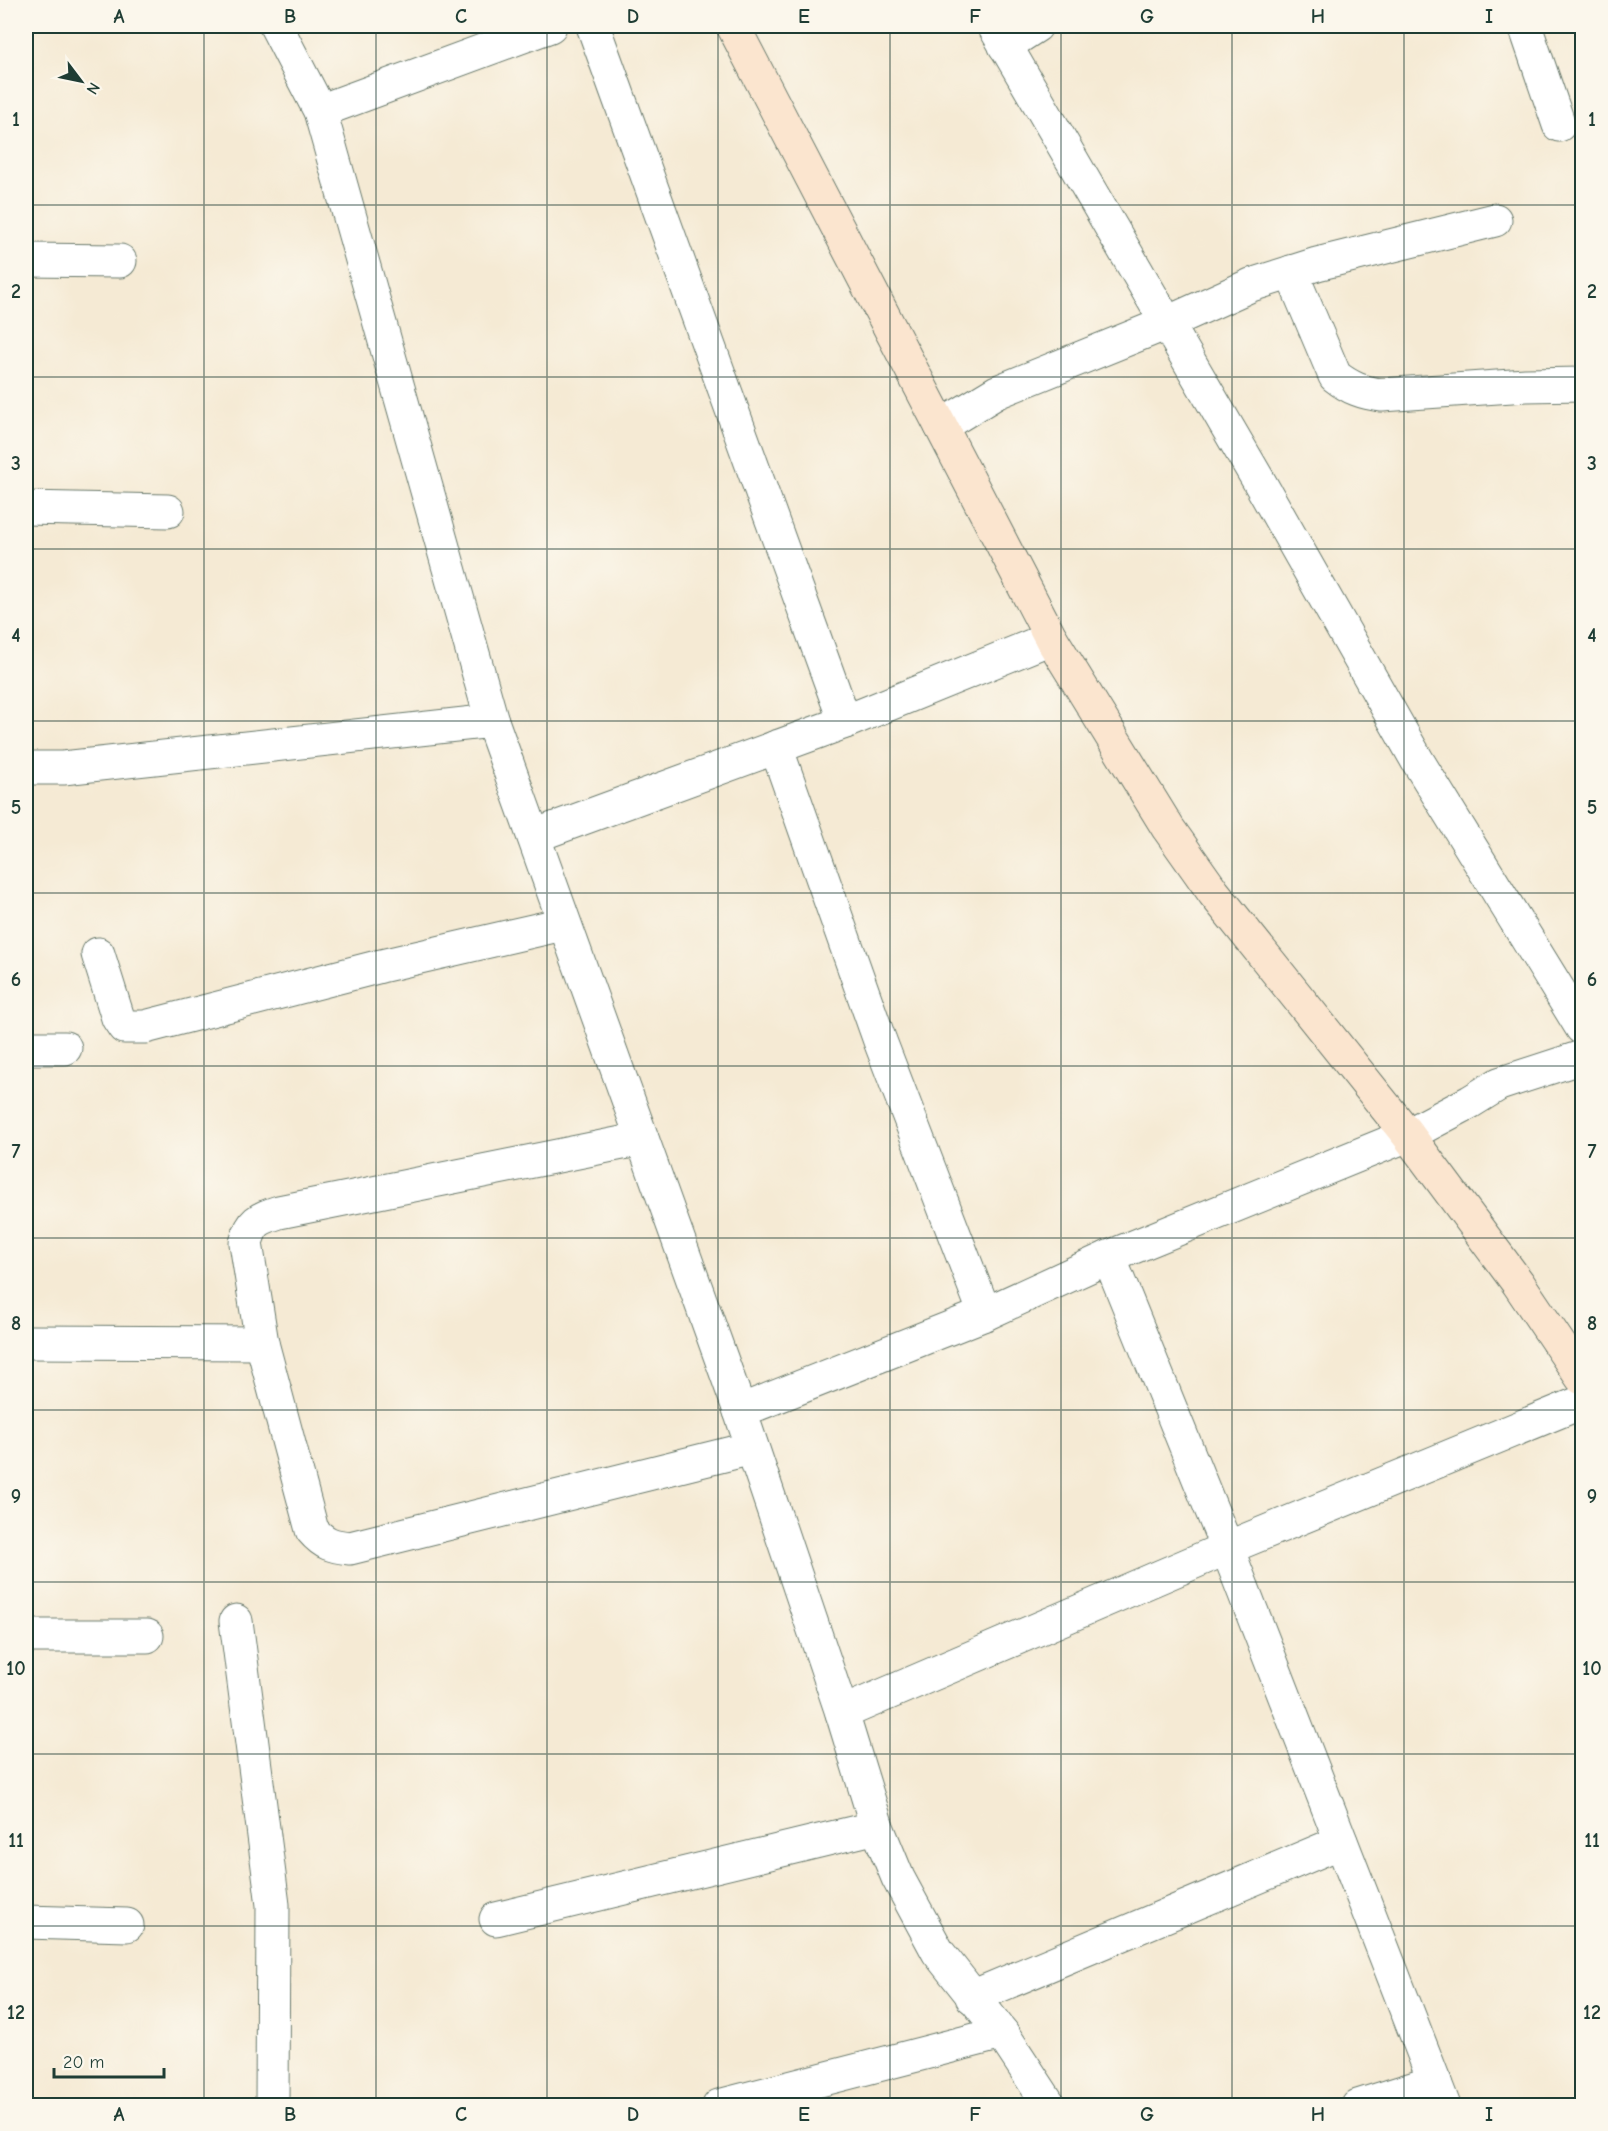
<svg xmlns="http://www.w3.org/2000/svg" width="1608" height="2131" viewBox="0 0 1608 2131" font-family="'Comic Neue',sans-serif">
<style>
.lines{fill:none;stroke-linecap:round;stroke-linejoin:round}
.street-casing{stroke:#6a7a6c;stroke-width:35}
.secondary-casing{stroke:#6a7a6c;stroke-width:35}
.street{stroke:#fff;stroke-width:33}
.secondary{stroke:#fbe5cf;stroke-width:33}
.grid{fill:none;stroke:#1f3d34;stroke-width:1.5;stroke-opacity:0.55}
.neatline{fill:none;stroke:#1f3d34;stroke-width:2}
.grid-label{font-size:20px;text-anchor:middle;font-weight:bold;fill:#1f3d34}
</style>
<rect width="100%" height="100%" fill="#fbf7ec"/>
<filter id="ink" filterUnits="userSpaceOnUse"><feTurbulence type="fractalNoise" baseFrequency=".0167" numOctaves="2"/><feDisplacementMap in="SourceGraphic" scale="12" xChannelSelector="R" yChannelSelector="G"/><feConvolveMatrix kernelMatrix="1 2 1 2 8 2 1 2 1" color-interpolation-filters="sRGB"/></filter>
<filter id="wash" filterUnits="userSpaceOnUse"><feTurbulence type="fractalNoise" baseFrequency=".008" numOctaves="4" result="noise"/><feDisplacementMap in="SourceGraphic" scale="24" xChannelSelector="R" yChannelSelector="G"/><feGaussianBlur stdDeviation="1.35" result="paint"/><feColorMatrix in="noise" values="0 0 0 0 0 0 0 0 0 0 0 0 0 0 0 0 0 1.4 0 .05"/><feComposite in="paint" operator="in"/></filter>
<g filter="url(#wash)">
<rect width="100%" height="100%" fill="#f5ead4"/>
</g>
<g filter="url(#ink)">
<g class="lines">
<defs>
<g id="street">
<path d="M276,26L320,111L492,721L740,1411L842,1713L877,1827L898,1878L938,1952L1002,2033L1050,2106"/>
<path d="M593,26L845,722"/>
<path d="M994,26L1260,483L1417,760L1582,1028"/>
<path d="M1525,26L1559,125"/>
<path d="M1005,46L1036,26"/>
<path d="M320,111L550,26"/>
<path d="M26,260L120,261"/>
<path d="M1291,272L1335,376C1350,388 1363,393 1382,395L1526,385L1582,384"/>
<path d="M941,426L997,392L1167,323L1251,285L1317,264L1495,220"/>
<path d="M26,508L168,511"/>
<path d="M776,747L880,1041L985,1314"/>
<path d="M26,768H63L492,721"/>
<path d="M534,836L845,722L1051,638"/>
<path d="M98,954L118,1018L124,1027H145L381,966L563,924"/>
<path d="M26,1048H65"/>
<path d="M642,1139L279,1212C258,1219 252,1221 246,1243L262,1343L312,1530C324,1544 332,1546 350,1548L752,1448"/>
<path d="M1109,1257L1227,1548L1444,2106"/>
<path d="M26,1342L262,1343"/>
<path d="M740,1411L985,1314L1109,1257L1408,1135L1470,1102L1499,1084L1582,1057"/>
<path d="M236,1621L273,1905L272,2106"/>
<path d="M26,1636H147"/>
<path d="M842,1713L1227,1548L1582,1402"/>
<path d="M496,1919L877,1827"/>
<path d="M26,1922L127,1925"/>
<path d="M972,1997L1341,1842"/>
<path d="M719,2106L1002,2033"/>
<path d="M1358,2106L1435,2082"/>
</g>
<path id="secondary" d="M733,26L1051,638L1168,828L1214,893L1408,1135L1518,1283L1582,1378"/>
</defs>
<use href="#street" class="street-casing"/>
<use href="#secondary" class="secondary-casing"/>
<use href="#street" class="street"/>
<use href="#secondary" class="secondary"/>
</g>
</g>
<path class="grid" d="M204,26V2106M376,26V2106M547,26V2106M718,26V2106M890,26V2106M1061,26V2106M1232,26V2106M1404,26V2106M26,205H1582M26,377H1582M26,549H1582M26,721H1582M26,893H1582M26,1066H1582M26,1238H1582M26,1410H1582M26,1582H1582M26,1754H1582M26,1926H1582"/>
<rect width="1608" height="2131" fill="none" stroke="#fbf7ec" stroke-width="66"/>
<g transform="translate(81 81) rotate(122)" stroke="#fbf7ec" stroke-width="4.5" paint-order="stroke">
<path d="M0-4.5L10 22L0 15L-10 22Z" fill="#1f3d34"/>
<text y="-9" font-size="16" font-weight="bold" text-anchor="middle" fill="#1f3d34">N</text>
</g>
<path d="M54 2068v9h110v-9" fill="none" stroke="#1f3d34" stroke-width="3"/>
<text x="63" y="2068" font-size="18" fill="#1f3d34" stroke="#fbf7ec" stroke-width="4.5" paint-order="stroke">20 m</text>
<rect x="33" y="33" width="1542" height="2065" class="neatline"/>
<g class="grid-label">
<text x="119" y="23">A</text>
<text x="290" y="23">B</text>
<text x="461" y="23">C</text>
<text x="633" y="23">D</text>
<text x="804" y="23">E</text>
<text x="975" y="23">F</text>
<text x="1147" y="23">G</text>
<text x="1318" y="23">H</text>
<text x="1489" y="23">I</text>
<text x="16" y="126">1</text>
<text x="1592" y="126">1</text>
<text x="16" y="298">2</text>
<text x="1592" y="298">2</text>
<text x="16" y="470">3</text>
<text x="1592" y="470">3</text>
<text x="16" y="642">4</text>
<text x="1592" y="642">4</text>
<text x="16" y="814">5</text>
<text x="1592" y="814">5</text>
<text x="16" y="986">6</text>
<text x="1592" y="986">6</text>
<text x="16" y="1158">7</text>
<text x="1592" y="1158">7</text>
<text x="16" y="1330">8</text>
<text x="1592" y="1330">8</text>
<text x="16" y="1503">9</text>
<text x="1592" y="1503">9</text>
<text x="16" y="1675">10</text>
<text x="1592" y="1675">10</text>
<text x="16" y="1847">11</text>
<text x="1592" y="1847">11</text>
<text x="16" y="2019">12</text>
<text x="1592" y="2019">12</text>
<text x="119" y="2121">A</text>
<text x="290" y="2121">B</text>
<text x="461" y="2121">C</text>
<text x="633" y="2121">D</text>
<text x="804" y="2121">E</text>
<text x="975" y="2121">F</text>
<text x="1147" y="2121">G</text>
<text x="1318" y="2121">H</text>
<text x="1489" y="2121">I</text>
</g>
</svg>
